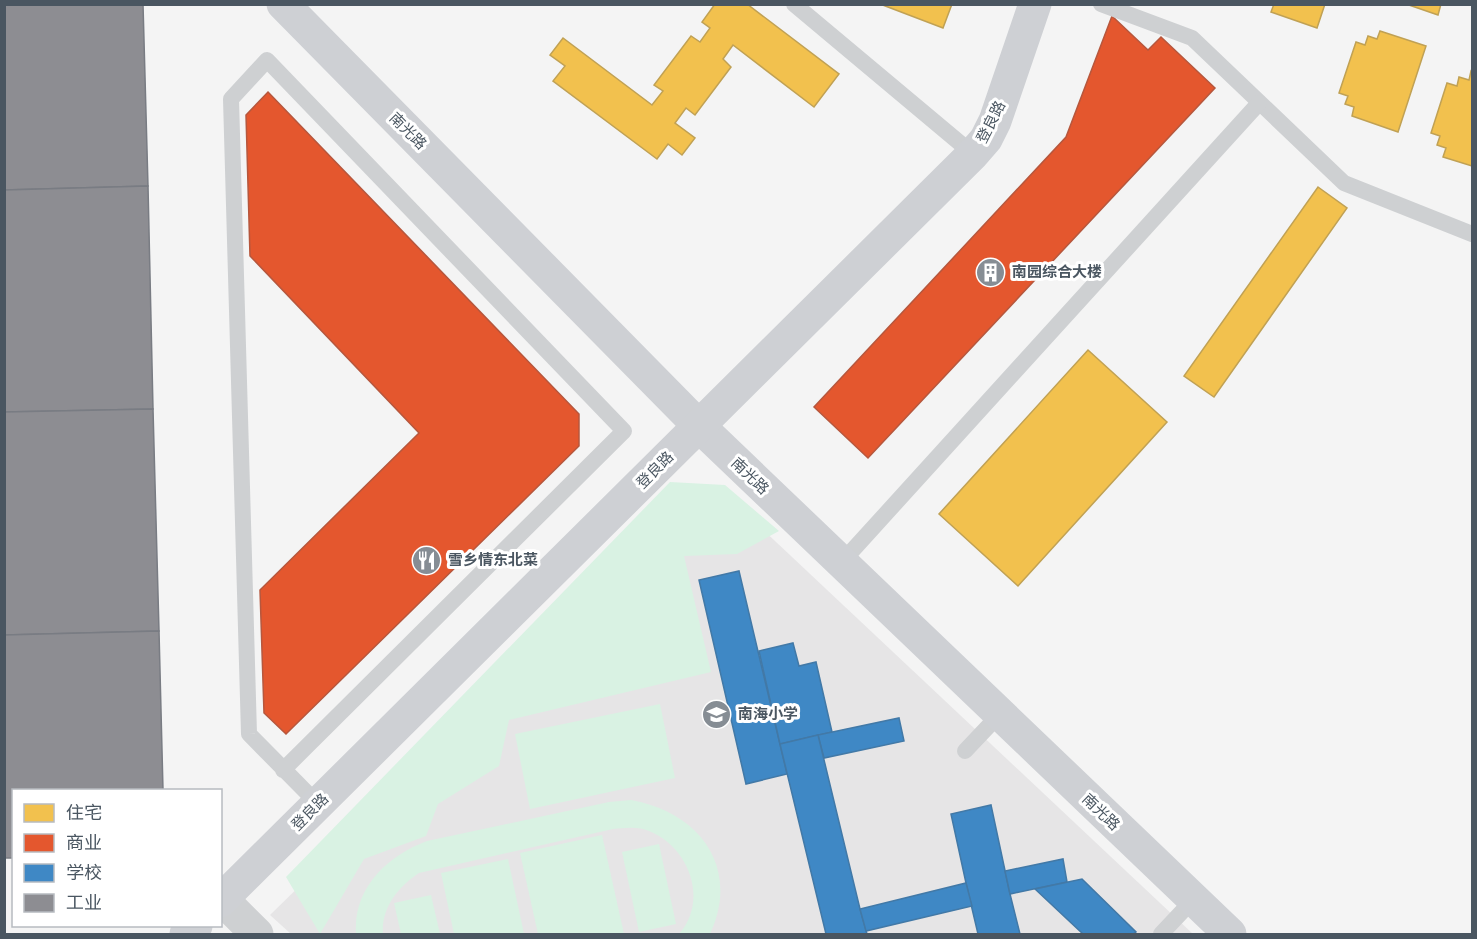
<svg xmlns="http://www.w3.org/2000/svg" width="1477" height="939" viewBox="0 0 1477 939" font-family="'Archivo Narrow','Noto Sans SC',sans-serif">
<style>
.education{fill:#e6e5e6}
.green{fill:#d9f2e3}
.homes{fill:#f2c14e;stroke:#c0a154;stroke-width:1.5}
.shops{fill:#e4572e;stroke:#b6573d;stroke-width:1.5}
.schools{fill:#3f88c5;stroke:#4279a7;stroke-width:1.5}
.industry{fill:#8d8d92;stroke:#797c83;stroke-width:1.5}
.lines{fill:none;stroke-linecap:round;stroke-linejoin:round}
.lane{stroke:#ced0d2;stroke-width:16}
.street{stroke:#ced0d2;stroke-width:33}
.secondary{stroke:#ced0d4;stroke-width:33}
.labels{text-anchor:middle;stroke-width:6;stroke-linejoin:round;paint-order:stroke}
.street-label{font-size:15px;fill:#4a5661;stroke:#fff}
.poi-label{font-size:15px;font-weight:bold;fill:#4a5661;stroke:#fff;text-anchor:start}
</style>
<rect width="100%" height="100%" fill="#f4f4f4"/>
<path class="education" d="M741,509L1193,934H291L270,915L680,514Z"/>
<g class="green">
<path d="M670,482L725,485L779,531L737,554L684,556L711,672L509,720L499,766L438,804L426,836L364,859L320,934L286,877Z"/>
<path d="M660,704L675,778L530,809L515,734Z"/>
<path d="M631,800C699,812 741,867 710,934H679C709,900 689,847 649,831C638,826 625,828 613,829L419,873C398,887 381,908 383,934H356C353,888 387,856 427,841L609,802Z"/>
<path d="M602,835L624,934H538L520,853Z"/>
<path d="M659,844L676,924L639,932L622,852Z"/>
<path d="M508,859L524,934H454L441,873Z"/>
<path d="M431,895L440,934H401L394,903Z"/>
</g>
<g class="homes">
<path d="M715,4H747L839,74L814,107L733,45L723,59L731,67L695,115L686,108L675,123L695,138L682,155L668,144L657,159L553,81L565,66L550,55L563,38L652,105L663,91L654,85L691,36L700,42L710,28L702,22Z"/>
<path d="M880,4H952L943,28Z"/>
<path d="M1274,4H1325L1317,28L1271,12Z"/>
<path d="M1406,4H1441L1438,15Z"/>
<path d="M1380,31L1426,46L1398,132L1352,116L1354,107L1345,104L1348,96L1339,93L1356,42L1365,45L1368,36L1377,39Z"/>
<path d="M1471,71L1472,72V166L1443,157L1446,148L1437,145L1440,136L1431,133L1447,83L1457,86L1459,77L1469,80Z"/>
<path d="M1318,187L1347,208L1214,397L1184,376Z"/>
<path d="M1088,350L1167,422L1018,586L939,514Z"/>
</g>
<g class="shops">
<path d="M1112,16L1148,50L1161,37L1215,88L868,458L814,407L1066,137Z"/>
<path d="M268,92L579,414V446L286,734L264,713L260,590L419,433L250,256L246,115Z"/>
</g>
<g class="schools">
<path d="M739,571L787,774L746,784L699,580Z"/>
<path d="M793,643L799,666L816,662L832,732L780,744L759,651Z"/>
<path d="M899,718L904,741L824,758L818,735Z"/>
<path d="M818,735L860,909L867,934H826L780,744Z"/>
<path d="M991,805L1010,894L1020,934H978L966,883L951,814Z"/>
<path d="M1063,859L1067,882L1010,894L1005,871Z"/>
<path d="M1082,879L1136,932L1133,934H1083L1035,889Z"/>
<path d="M966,883L972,906L866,931L860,909Z"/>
</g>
<g class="industry">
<path d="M4,4H143L148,186L4,190Z"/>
<path d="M148,186L153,409L4,412V190Z"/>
<path d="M153,409L159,631L4,635V412Z"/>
<path d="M159,631L163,790H14V858H4V635Z"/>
</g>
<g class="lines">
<g class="lane">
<path d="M794,4L973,154"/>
<path d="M1101,4L1192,38L1344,183L1472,234"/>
<path d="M841,563L1259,103"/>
<path d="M965,751L999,715"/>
<path d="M283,770L624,431L267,60L231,99L249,734L318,804"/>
<path d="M1161,934L1193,900"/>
</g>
<path class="street" d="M222,899L257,934"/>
<g class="secondary">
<path d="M283,4L699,426L1230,934"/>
<path d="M220,901L973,154L986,139L995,121L1035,4"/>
<path d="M186,934L196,926"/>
</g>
</g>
<defs>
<symbol id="building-disc" viewBox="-11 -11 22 22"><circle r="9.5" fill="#868d94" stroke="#fff"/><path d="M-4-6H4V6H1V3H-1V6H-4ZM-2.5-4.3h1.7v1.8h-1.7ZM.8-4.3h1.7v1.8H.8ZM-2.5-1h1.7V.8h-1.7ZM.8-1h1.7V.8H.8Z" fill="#fff"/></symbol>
<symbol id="restaurant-disc" viewBox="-11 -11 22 22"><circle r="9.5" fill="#868d94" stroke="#fff"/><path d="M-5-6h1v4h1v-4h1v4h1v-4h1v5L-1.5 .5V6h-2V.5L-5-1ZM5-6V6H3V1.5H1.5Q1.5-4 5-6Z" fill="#fff"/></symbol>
<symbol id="school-disc" viewBox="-11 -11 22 22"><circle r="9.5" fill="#868d94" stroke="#fff"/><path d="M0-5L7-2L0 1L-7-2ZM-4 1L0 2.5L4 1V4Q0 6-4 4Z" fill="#fff"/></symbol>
</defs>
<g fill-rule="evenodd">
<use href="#building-disc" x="974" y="256" width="33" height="33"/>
<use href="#restaurant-disc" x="410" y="544" width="33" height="33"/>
<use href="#school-disc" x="700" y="698" width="33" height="33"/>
</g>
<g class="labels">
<g class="street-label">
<text transform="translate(991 122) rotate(-63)" y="5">登良路</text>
<text transform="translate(408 131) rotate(45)" y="5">南光路</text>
<text transform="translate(655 470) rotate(-45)" y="5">登良路</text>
<text transform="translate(750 476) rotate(44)" y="5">南光路</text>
<text transform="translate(310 812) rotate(-45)" y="5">登良路</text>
<text transform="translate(1101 812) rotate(44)" y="5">南光路</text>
</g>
<g class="poi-label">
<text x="1012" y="277">南园综合大楼</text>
<text x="448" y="565">雪乡情东北菜</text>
<text x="738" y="719">南海小学</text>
</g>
</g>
<rect width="1477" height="939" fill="none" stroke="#4a5661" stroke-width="12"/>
<rect x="12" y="789" width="210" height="138" fill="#ffffff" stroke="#b7bbc0" stroke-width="1.5"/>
<rect x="24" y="804" width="30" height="18" fill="#f2c14e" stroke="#b7bbc0" stroke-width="1.5"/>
<text x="66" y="819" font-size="18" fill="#4a5661">住宅</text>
<rect x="24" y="834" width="30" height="18" fill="#e4572e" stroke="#b7bbc0" stroke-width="1.5"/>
<text x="66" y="849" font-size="18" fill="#4a5661">商业</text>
<rect x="24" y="864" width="30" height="18" fill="#3f88c5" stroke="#b7bbc0" stroke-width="1.5"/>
<text x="66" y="879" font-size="18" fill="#4a5661">学校</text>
<rect x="24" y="894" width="30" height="18" fill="#8d8d92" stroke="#b7bbc0" stroke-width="1.5"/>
<text x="66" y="909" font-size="18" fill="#4a5661">工业</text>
</svg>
